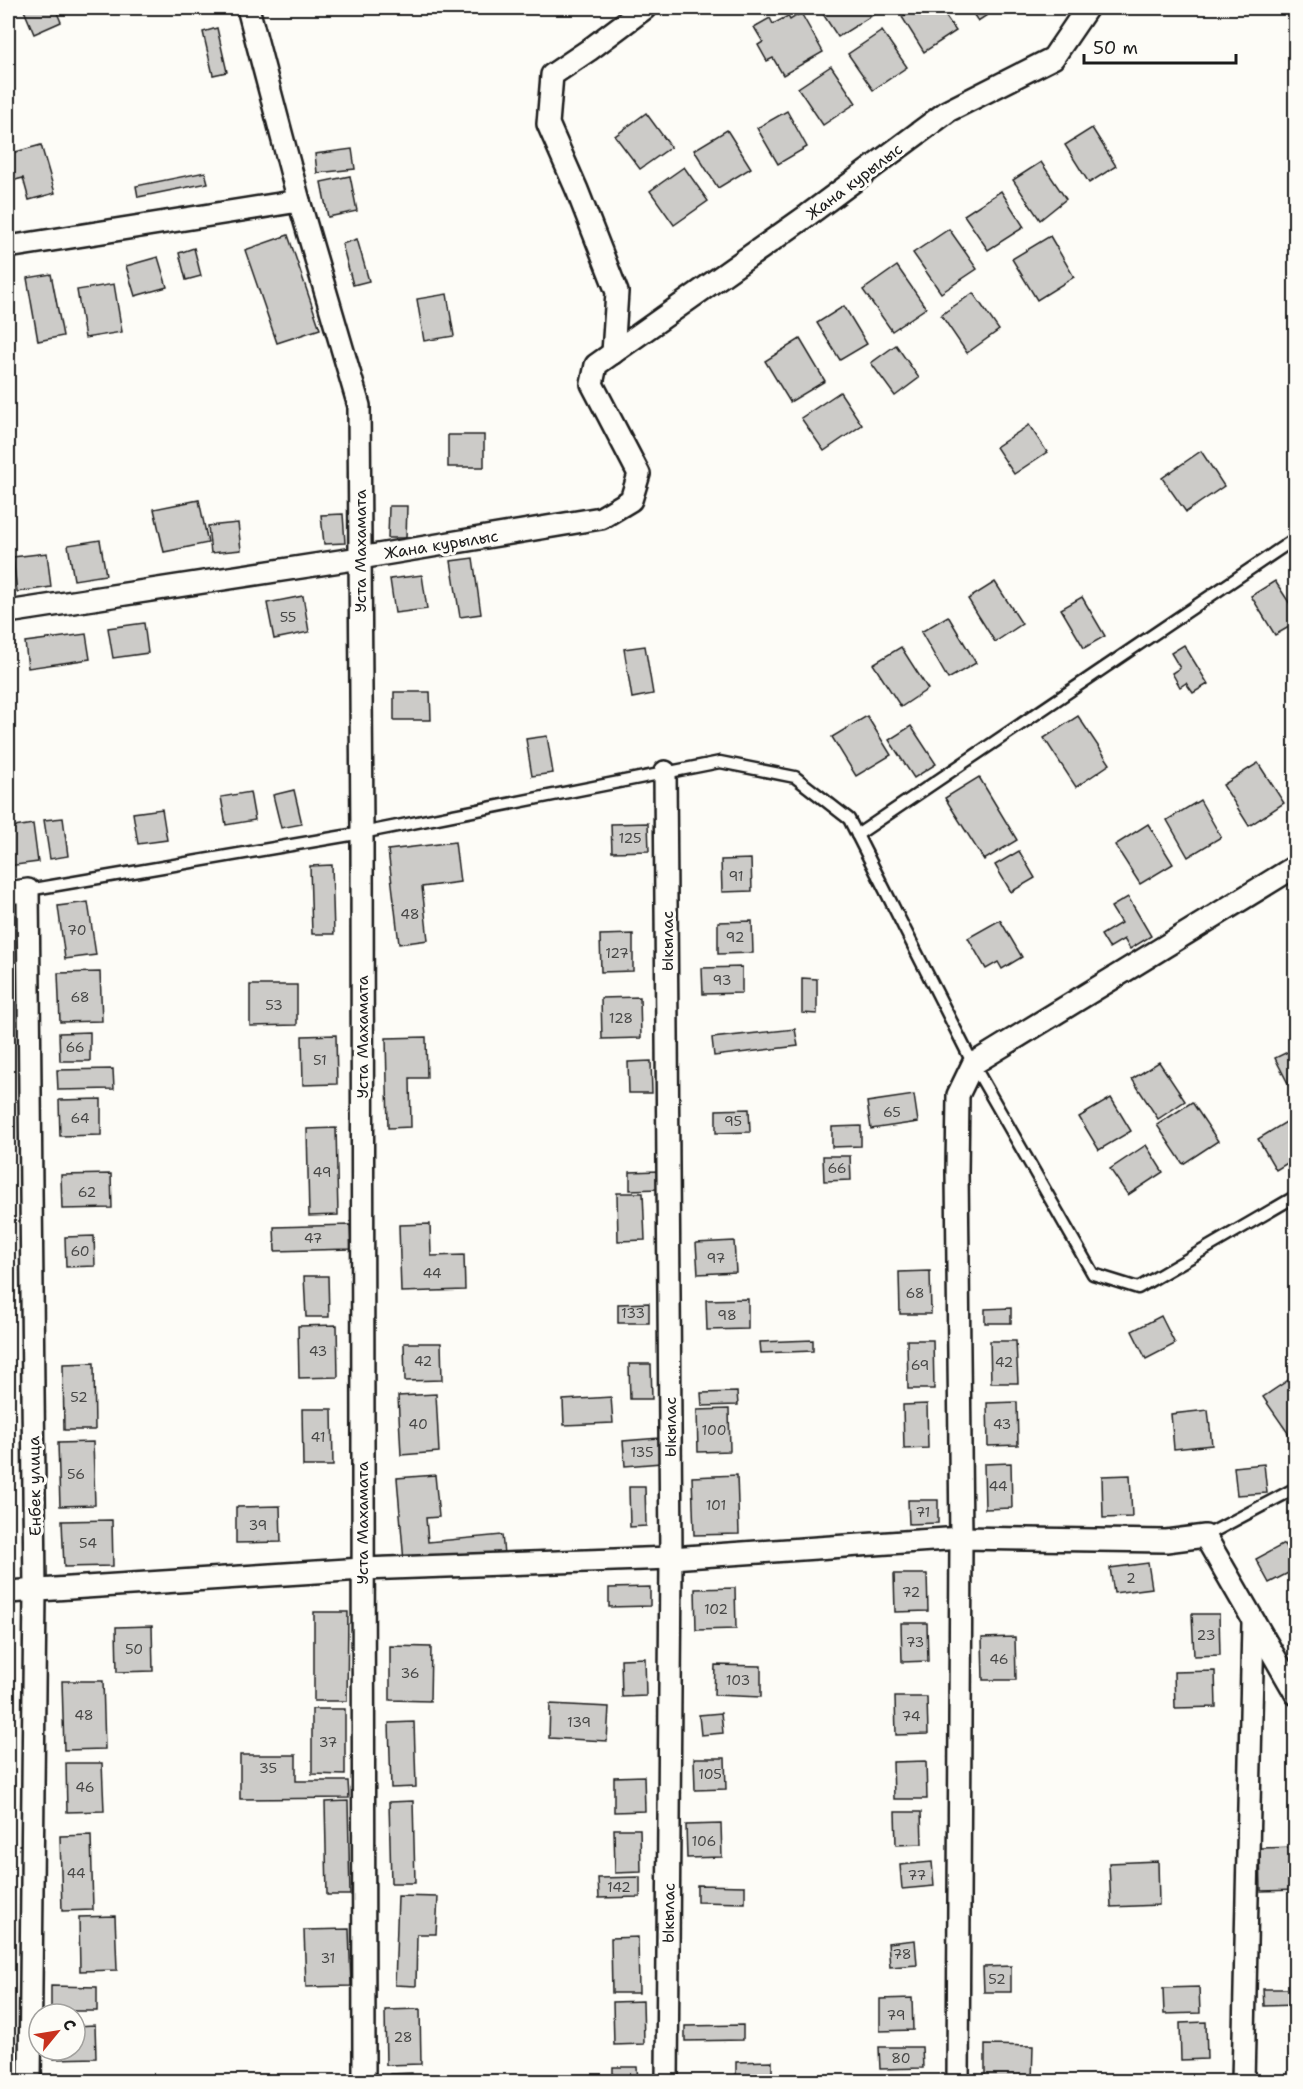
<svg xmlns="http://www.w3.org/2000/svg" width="1303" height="2089" viewBox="0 0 1303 2089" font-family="'Shantell Sans',sans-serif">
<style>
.building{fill:#cccbc8;stroke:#1c1c1c;stroke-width:1.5}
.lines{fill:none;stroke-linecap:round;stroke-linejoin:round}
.lane-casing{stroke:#1c1c1c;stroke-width:15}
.street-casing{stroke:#1c1c1c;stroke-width:26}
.lane{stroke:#fdfcf7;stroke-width:10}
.street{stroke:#fdfcf7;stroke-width:21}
.labels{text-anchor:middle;stroke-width:6;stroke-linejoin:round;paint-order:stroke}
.number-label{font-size:14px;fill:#484847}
.street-label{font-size:16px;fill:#1c1c1c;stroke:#fdfcf7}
</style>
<rect width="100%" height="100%" fill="#fdfcf7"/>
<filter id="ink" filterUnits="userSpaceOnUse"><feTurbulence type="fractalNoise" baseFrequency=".0167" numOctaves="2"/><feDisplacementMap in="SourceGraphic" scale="12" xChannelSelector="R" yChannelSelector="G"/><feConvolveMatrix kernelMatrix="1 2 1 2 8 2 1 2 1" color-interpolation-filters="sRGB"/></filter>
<g filter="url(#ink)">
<g class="building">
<path d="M23,8H55L61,22L34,34Z"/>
<path d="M819,8H873L876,13L838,37Z"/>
<path d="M917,8H940L956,31L924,52L902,17Z"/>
<path d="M969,8H998L978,21Z"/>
<path d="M801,13L823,52L783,75L773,58L767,61L758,45L763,42L754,27L770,18L773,24L788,16L790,20Z"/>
<path d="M217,28L227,72L213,75L203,32Z"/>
<path d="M882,31L907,67L873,90L848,54Z"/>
<path d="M831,66L856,103L823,125L798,88Z"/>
<path d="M787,111L807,147L778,164L757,128Z"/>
<path d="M646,113L671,147L640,169L615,136Z"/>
<path d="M1092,128L1116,166L1089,183L1065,145Z"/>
<path d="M727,130L751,168L718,188L694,150Z"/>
<path d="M41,145L55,193L29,200L23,178L8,182V154Z"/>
<path d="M352,149L355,169L317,173L315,154Z"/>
<path d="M1041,162L1066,199L1040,220L1013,180Z"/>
<path d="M684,167L708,201L674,225L650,191Z"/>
<path d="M205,172L208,183L138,197L136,186Z"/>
<path d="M350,176L357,211L328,217L321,182Z"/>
<path d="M1001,191L1024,227L988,250L964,215Z"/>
<path d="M949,229L977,269L941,293L913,253Z"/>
<path d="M288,235L320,329L277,343L245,250Z"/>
<path d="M1050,236L1074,277L1037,300L1012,259Z"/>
<path d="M357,239L369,281L353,285L342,244Z"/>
<path d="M194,248L201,276L186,280L179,253Z"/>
<path d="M158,257L167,287L135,296L126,266Z"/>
<path d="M897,266L926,308L892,331L863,290Z"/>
<path d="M51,274L63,336L38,341L27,278Z"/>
<path d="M114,284L122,332L85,338L77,290Z"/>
<path d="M973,293L999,330L967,353L941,315Z"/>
<path d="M447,294L454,336L424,341L417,299Z"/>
<path d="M844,306L867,344L840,360L817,323Z"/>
<path d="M800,339L825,381L790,402L765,361Z"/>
<path d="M896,345L919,378L895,396L871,363Z"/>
<path d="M840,392L862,425L824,451L801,418Z"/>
<path d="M1029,425L1047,452L1014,474L996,447Z"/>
<rect x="448" y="435" width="36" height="32"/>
<path d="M1201,451L1224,486L1186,512L1162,478Z"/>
<path d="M199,500L208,543L164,552L154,509Z"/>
<path d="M389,506H407L406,538H388Z"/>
<path d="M343,514L345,543L324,544L321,515Z"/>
<path d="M238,523L241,550L211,553L208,526Z"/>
<path d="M100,540L106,575L74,580L68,545Z"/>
<path d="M47,553L51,587L17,592L13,557Z"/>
<path d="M473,558L481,614L460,617L451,561Z"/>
<path d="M422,575L427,609L395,613L390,579Z"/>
<path d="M1275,581L1296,613V623L1275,635L1251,596Z"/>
<path d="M995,582L1022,624L995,642L968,599Z"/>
<path d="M303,596L309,632L274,639L267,603Z"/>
<path d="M1082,597L1105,636L1084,648L1061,609Z"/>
<path d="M948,616L976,663L948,679L921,632Z"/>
<path d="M144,623L148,653L113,658L108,628Z"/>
<path d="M86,634L90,659L28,668L25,642Z"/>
<path d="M1184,645L1208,684L1193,693L1186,683L1180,687L1172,673L1180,668L1171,653Z"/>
<path d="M645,646L653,694L632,698L624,649Z"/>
<path d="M901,647L928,689L901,707L873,664Z"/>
<path d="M394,692H430L431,720H394Z"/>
<path d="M867,716L891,755L856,776L832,737Z"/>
<path d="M1078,716L1110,764L1076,787L1044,738Z"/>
<path d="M911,726L936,764L914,778L889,740Z"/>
<path d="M547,736L553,773L532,776L526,739Z"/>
<path d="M1258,763L1284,803L1249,826L1223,785Z"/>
<path d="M979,777L1017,840L984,860L945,798Z"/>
<path d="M294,790L302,824L281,828L273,795Z"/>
<path d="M250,792L255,820L226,825L221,797Z"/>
<path d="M1200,800L1221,837L1188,857L1167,820Z"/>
<path d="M162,809L167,840L138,844L133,813Z"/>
<path d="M63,818L68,856L50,859L44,820Z"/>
<path d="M648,823L649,851L612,852L611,824Z"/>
<path d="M33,824L38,862L8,866V828Z"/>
<path d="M1148,824L1173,864L1140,884L1115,845Z"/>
<path d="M455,842L460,882L422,887L428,940L399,944L388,850Z"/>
<path d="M1019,851L1035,878L1011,892L995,865Z"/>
<path d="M751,859L752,891L722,892L721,860Z"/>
<path d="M332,865L334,934H312L310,866Z"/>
<path d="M1128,897L1151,936L1130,949L1124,939L1109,948L1101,935L1121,923L1111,907Z"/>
<path d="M88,902L96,955L65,959L58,906Z"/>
<path d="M1000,920L1022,957L1002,969L998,962L986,969L968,938Z"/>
<path d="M752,921L753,953L718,954V922Z"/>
<path d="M633,934V971L601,972L600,935Z"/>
<path d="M742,967V993L703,994L702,968Z"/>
<path d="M100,972L102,1021L60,1022L58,973Z"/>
<path d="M802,978L817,979V1014L802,1013Z"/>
<path d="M250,985H297V1025L250,1026Z"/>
<path d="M640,997L641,1038L602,1039L601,998Z"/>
<path d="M795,1029L798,1046L714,1056L712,1038Z"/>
<path d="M90,1032V1061H60L59,1033Z"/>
<path d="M336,1035L337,1084L303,1085L302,1036Z"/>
<path d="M426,1037L427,1078H410L411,1127L388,1128L386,1038Z"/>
<path d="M1296,1048V1095H1294L1275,1058Z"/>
<path d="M651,1061L652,1093H629L628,1062Z"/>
<path d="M1159,1062L1185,1101L1158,1119L1132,1079Z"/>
<path d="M113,1069L114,1089L58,1090L57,1070Z"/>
<path d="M914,1095L918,1122L871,1129L867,1102Z"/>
<path d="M1111,1098L1131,1131L1099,1150L1079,1117Z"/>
<path d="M101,1099V1135L60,1136L59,1100Z"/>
<path d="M1192,1102L1218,1141L1183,1164L1157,1125Z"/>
<path d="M749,1109L750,1132L716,1133V1110Z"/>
<path d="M1286,1122L1296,1138V1173L1289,1162L1276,1170L1258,1139Z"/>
<path d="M861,1126V1146L832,1147V1127Z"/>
<path d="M336,1128L338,1215L309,1216L307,1129Z"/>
<path d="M1146,1145L1163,1172L1128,1195L1110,1169Z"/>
<path d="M823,1156H850L851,1180L824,1181Z"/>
<path d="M658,1171L659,1189L630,1190V1172Z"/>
<path d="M111,1174L112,1208L62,1209L61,1175Z"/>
<path d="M617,1193H643L645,1240L618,1241Z"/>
<path d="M430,1224L431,1256L464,1255L465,1290L401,1292L399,1225Z"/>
<path d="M350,1225L351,1249L275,1251L274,1227Z"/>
<path d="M94,1236L95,1266L66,1267L65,1237Z"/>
<path d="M734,1241L736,1272L698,1274L696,1243Z"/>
<path d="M930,1271L931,1314H900L899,1272Z"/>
<path d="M304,1276H328L329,1317H306Z"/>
<path d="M748,1299V1329L707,1330L706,1300Z"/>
<path d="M649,1303V1323H618V1304Z"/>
<path d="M1011,1308V1323H985V1309Z"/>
<path d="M1161,1316L1175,1344L1146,1359L1132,1331Z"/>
<path d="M337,1325L338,1377L299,1378L298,1326Z"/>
<path d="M813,1340V1351L761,1353L760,1342Z"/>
<path d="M907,1340H933L934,1389H908Z"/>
<path d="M990,1341H1016L1018,1383H991Z"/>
<path d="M404,1343H441L442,1380L405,1381Z"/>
<path d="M94,1363L95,1430H64L63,1364Z"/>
<path d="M629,1364H651L652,1399H630Z"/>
<path d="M1293,1377L1296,1381V1432L1290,1436L1263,1397Z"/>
<path d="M737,1392L738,1405L702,1406L701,1393Z"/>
<path d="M436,1394L439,1452L401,1455L398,1396Z"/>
<path d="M611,1397L613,1423L564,1425L563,1400Z"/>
<path d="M1017,1402L1018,1445L988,1446L987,1403Z"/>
<path d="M927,1404L928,1448L904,1449L903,1405Z"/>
<path d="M302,1409H332L333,1466H303Z"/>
<path d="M729,1409L730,1451L698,1452L697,1410Z"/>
<path d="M1208,1410L1212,1445L1174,1449L1171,1414Z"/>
<path d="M659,1438L661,1463L625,1466L623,1441Z"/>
<path d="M93,1442L95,1505L60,1506L58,1443Z"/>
<path d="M1011,1463L1012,1508L985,1509L984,1464Z"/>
<path d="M1264,1464L1267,1493L1237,1495L1234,1467Z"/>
<path d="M435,1475L439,1517L426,1518L428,1542L502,1535L504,1554L404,1562L397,1478Z"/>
<path d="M737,1475L739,1534L694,1535L692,1477Z"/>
<path d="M1130,1475L1132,1517L1103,1518L1102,1476Z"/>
<path d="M629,1487H645L646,1526L630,1527Z"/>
<path d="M908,1500H938V1523L909,1524Z"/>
<path d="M280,1506L281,1542L236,1543V1507Z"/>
<path d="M112,1520L113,1566L64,1567L62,1521Z"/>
<path d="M1284,1544L1296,1565V1569L1269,1583L1256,1559Z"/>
<path d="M1148,1563L1152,1588L1114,1593L1110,1568Z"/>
<path d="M894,1574H927L928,1611L895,1612Z"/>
<path d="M650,1587V1606L609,1607V1588Z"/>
<path d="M735,1588L736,1629L696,1630L695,1589Z"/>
<path d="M314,1612H348L347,1701H314Z"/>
<path d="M1192,1614H1219L1220,1655L1194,1656Z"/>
<path d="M901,1623H927L928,1661L902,1662Z"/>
<path d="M152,1626L153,1671L117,1672L116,1627Z"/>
<path d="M1015,1637L1016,1680H983L982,1638Z"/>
<path d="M390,1646L431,1647L430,1701L390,1700Z"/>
<path d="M645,1658L646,1696L622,1697L621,1659Z"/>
<path d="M715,1665L761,1666V1697L714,1695Z"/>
<path d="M1215,1671L1216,1707L1175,1708L1174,1672Z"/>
<path d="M62,1681H103L105,1749L64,1750Z"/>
<path d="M895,1697H927L928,1734L896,1735Z"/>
<path d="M550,1704L609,1707L607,1741L549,1738Z"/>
<path d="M312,1709H345V1775L312,1774Z"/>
<path d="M721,1713L723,1733L701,1735L699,1715Z"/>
<path d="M414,1722L416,1787L391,1788L389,1723Z"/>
<path d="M240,1755H296V1781H348L349,1798L240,1799Z"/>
<path d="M694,1758H725L726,1789L695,1790Z"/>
<path d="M926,1761L927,1799H894L893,1762Z"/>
<path d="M66,1763H102L104,1811L67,1812Z"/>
<path d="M644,1776L645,1811L614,1812V1777Z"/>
<path d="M348,1801L350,1895H327L325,1802Z"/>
<path d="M413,1801L415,1883H391L389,1802Z"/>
<path d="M895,1812H921L922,1844L896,1845Z"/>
<path d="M721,1824L722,1857L687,1858L686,1825Z"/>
<path d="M614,1829H640L641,1872L615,1873Z"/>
<path d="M91,1835L93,1910L62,1911L60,1836Z"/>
<path d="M1296,1847V1890L1261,1891L1260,1848Z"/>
<path d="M1158,1861L1159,1905L1111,1907L1109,1863Z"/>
<path d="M932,1862L934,1886L902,1889L900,1865Z"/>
<path d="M640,1877V1897L599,1898L598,1878Z"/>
<path d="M697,1885L745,1886V1903L697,1902Z"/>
<path d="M398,1896L438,1897L436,1934H417L416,1986L395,1985Z"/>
<path d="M115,1916L117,1970L80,1971L79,1917Z"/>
<path d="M349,1929L351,1986L306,1987L304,1930Z"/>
<path d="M638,1937L639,1993H612L611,1938Z"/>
<path d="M915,1940L917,1965L890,1967L888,1943Z"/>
<path d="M1011,1966V1992H984L983,1967Z"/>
<path d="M51,1986L97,1987V2011H51Z"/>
<path d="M1199,1987L1200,2013L1164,2014L1163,1988Z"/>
<path d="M1263,1989H1296V2005L1264,2006Z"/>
<path d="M912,1998L913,2030L880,2031V1999Z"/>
<path d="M643,2001L644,2044L614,2045L613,2002Z"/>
<path d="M420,2009L421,2064L386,2065L385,2010Z"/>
<path d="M1206,2022L1207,2059L1181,2060L1180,2023Z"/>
<path d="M95,2025L96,2058L54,2059V2050H75V2026Z"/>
<path d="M743,2025V2040L685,2041V2026Z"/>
<path d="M985,2045L1033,2046L1032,2081L985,2079Z"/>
<path d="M879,2047H922L923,2068L880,2069Z"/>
<path d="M772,2061V2082H736V2062Z"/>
<path d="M613,2067H637L638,2082H613Z"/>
<path d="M412,2073V2082H390V2074Z"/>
</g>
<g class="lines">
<defs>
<g id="lane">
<path d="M857,835L1296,538"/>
<path d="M28,890L362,833L720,762L795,777L849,819L973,1064L1093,1274L1138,1288L1296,1196"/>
<path d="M1205,1536L1296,1488"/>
</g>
<g id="street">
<path d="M248,8L299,201L359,406L362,833L364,2082"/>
<path d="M8,247L299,201"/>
<path d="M613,353L617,292L577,190L548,124L552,75L589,50L645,8"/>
<path d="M8,612L360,558L601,518L631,500L639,474L592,384L596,365L808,215L948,111L1053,58L1087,8"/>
<path d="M665,772L671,1558L667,2082"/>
<path d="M8,893L28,890L35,1591L30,2082"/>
<path d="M8,1592L362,1569L671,1558L961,1538L1166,1541L1205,1536L1296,1694"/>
<path d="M958,2082L961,1538L957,1172L958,1095L973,1064L1296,866"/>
<path d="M1243,2082L1253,1623"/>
</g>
</defs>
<use href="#lane" class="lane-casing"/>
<use href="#street" class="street-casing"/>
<use href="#lane" class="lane"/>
<use href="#street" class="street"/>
</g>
</g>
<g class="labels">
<g class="number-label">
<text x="288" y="622">55</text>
<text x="630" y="843">125</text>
<text x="736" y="881">91</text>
<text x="410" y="919">48</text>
<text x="77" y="935">70</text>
<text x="735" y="942">92</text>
<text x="617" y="958">127</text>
<text x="722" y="985">93</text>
<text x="80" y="1002">68</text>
<text x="274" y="1010">53</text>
<text x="621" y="1023">128</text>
<text x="75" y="1052">66</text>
<text x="320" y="1065">51</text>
<text x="892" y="1117">65</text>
<text x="80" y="1123">64</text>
<text x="733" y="1126">95</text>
<text x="837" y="1173">66</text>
<text x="322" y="1177">49</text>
<text x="87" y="1197">62</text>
<text x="313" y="1243">47</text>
<text x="80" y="1256">60</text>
<text x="716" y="1263">97</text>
<text x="432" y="1278">44</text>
<text x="915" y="1298">68</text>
<text x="633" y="1318">133</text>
<text x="727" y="1320">98</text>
<text x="318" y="1356">43</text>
<text x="423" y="1366">42</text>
<text x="1004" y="1367">42</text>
<text x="920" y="1370">69</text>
<text x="79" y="1402">52</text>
<text x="418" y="1429">40</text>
<text x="1002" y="1429">43</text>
<text x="714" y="1435">100</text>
<text x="318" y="1442">41</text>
<text x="642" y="1457">135</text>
<text x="76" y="1479">56</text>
<text x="998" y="1491">44</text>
<text x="716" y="1510">101</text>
<text x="923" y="1517">71</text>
<text x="258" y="1530">39</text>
<text x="88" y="1548">54</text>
<text x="1131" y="1583">2</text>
<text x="911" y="1597">72</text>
<text x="716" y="1614">102</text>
<text x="1206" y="1640">23</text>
<text x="915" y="1647">73</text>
<text x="134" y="1654">50</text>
<text x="999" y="1664">46</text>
<text x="410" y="1678">36</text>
<text x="738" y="1685">103</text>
<text x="84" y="1720">48</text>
<text x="911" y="1721">74</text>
<text x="579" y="1727">139</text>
<text x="328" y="1747">37</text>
<text x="268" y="1773">35</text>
<text x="710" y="1779">105</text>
<text x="85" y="1792">46</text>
<text x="704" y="1846">106</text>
<text x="76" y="1878">44</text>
<text x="917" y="1880">77</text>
<text x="619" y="1892">142</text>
<text x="902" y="1959">78</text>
<text x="328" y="1963">31</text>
<text x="997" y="1984">52</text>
<text x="896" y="2020">79</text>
<text x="403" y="2042">28</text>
<text x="901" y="2063">80</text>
</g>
<g class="street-label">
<text transform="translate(854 181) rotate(-37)" y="6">Жана курылыс</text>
<text transform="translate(441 544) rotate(-9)" y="6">Жана курылыс</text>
<text transform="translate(360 551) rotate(-90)" y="6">Уста Махамата</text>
<text transform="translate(667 941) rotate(-90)" y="6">Ыкылас</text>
<text transform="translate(362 1037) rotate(-90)" y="6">Уста Махамата</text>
<text transform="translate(670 1427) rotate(-90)" y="6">Ыкылас</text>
<text transform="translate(34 1486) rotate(-91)" y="6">Енбек улица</text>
<text transform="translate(362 1523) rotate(-90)" y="6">Уста Махамата</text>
<text transform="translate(668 1913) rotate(-89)" y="6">Ыкылас</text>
</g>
</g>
<rect width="1303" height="2089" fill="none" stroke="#fdfcf7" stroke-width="30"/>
<rect x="15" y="15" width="1273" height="2059" fill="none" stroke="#1c1c1c" stroke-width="2" filter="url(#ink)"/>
<g transform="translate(57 2032) rotate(60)"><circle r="28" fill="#fdfcf7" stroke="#a3a29f" stroke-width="1.5"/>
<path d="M0-4.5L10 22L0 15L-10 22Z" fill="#c8321e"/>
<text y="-9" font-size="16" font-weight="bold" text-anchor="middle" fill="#1c1c1c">С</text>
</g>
<path d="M1084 54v9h152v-9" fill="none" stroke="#1c1c1c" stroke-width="3"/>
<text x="1093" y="54" font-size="18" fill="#1c1c1c" stroke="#fdfcf7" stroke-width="4.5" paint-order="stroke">50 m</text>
</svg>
